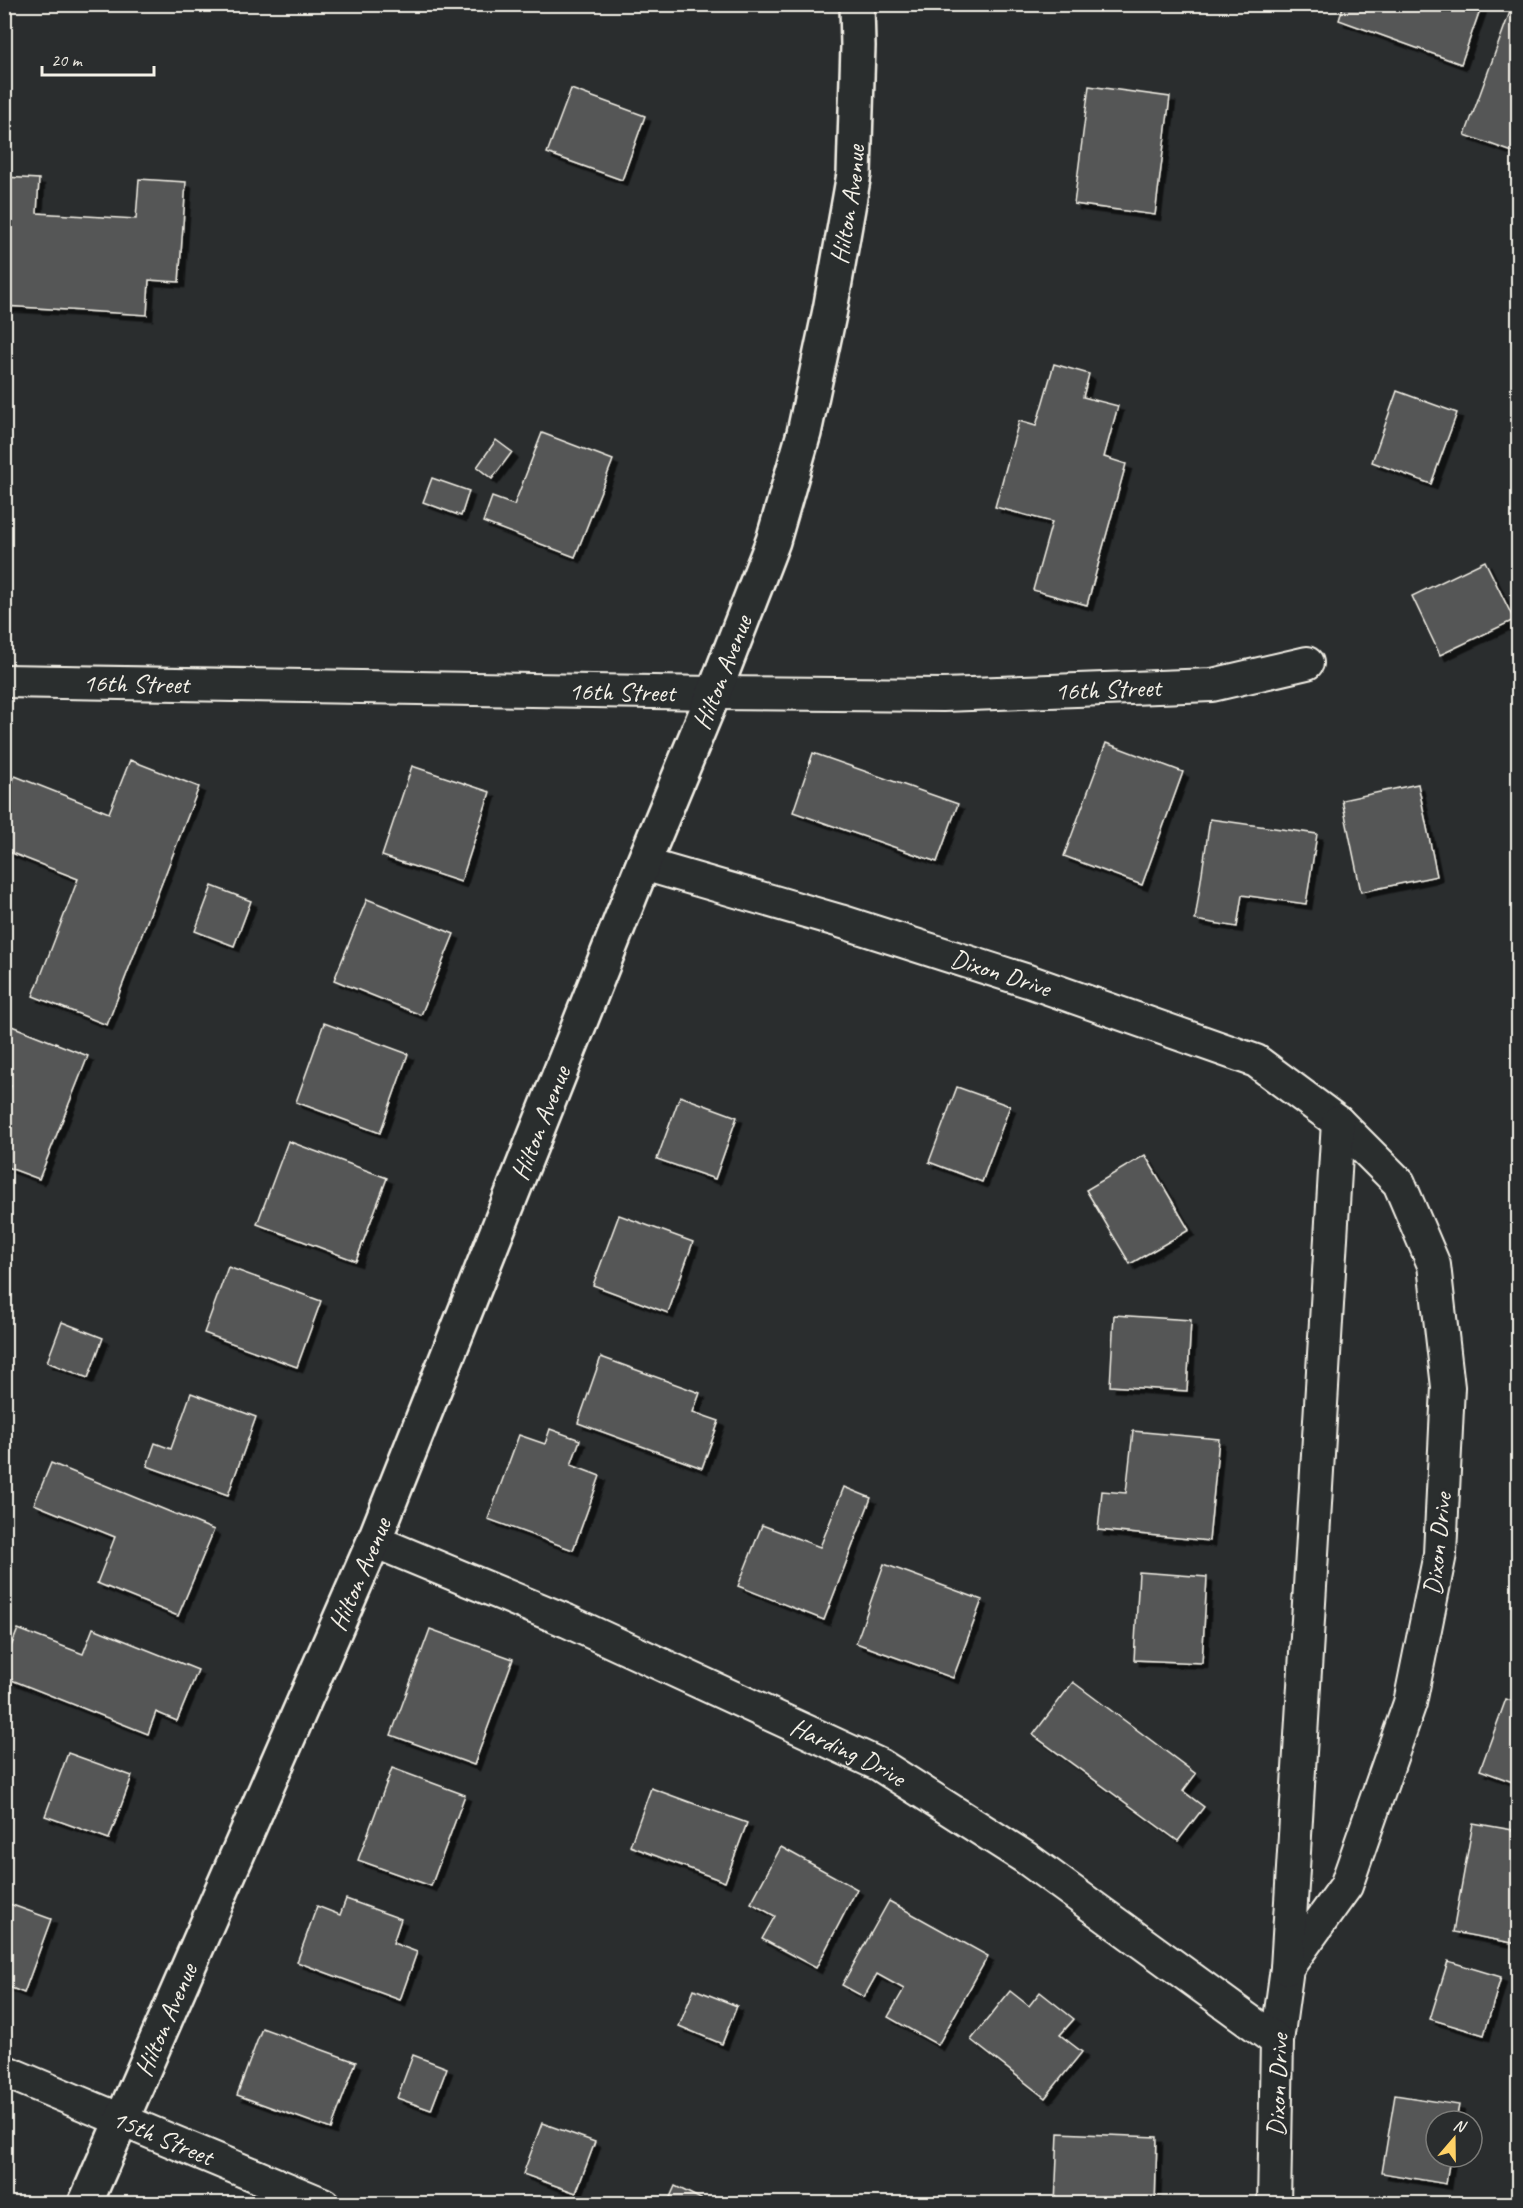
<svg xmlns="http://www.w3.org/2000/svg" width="1523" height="2208" viewBox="0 0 1523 2208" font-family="Caveat,sans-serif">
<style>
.building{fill:#555756;stroke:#f4f1e8;stroke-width:1.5;filter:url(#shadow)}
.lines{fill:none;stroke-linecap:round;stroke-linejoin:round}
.minor-casing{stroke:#f4f1e8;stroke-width:36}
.tertiary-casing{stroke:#f4f1e8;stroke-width:38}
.minor{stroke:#2a2d2e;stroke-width:32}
.tertiary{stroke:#2a2d2e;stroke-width:33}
.labels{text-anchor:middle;stroke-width:6;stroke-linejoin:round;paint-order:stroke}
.street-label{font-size:26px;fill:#f4f1e8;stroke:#2a2d2e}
</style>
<defs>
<filter id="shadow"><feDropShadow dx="5.5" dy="5.5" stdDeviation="0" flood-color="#0009"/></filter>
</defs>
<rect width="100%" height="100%" fill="#2a2d2e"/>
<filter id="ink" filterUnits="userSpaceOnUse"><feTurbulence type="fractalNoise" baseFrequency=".0167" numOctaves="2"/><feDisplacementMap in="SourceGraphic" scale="12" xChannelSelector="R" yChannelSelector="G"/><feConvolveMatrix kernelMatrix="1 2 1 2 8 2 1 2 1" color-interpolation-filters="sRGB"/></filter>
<g filter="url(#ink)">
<g class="building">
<path d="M1344,4H1482L1461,64L1339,20Z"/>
<path d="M1511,9L1518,12V154L1465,135Z"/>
<path d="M1089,86L1170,97L1155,215L1074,204Z"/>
<path d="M571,89L645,116L622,180L547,153Z"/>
<path d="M4,177L39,179L37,213L136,219L139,179L186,182L179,282L149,280L147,315L4,306Z"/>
<path d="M1054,364L1089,374L1083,397L1118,406L1104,457L1126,464L1087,605L1033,590L1052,522L995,507L1019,421L1036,426Z"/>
<path d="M1397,391L1457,413L1431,484L1372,462Z"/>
<path d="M542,433L613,460L575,557L483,522L492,497L514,505Z"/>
<path d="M496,440L512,452L492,479L477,467Z"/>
<path d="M432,478L469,491L461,516L423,502Z"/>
<path d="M1485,561L1514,620L1440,655L1412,596Z"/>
<path d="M1106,743L1183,772L1142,885L1064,856Z"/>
<path d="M813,753L958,804L937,862L793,812Z"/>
<path d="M130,760L199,787L107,1025L33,996L78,879L4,850V797L6,798L15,776L109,813Z"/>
<path d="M412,766L490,792L461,882L382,856Z"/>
<path d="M1418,784L1437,876L1361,892L1342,800Z"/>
<path d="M1210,819L1317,834L1306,904L1242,895L1237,927L1195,920Z"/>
<path d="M212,886L251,901L234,946L195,931Z"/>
<path d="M367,899L454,934L421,1015L334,980Z"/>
<path d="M4,1023L88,1056L39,1179L4,1166V1102L11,1086L4,1084Z"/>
<path d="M324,1023L408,1054L380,1133L296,1102Z"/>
<path d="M957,1087L1010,1106L982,1182L929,1162Z"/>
<path d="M680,1096L737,1117L715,1179L657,1159Z"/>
<path d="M288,1141L387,1178L356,1261L257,1224Z"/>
<path d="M1145,1155L1189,1230L1130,1264L1086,1190Z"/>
<path d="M619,1215L693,1242L668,1313L593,1285Z"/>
<path d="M228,1267L321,1301L297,1367L204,1333Z"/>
<path d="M1114,1315L1191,1320L1187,1391L1110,1386Z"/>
<path d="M62,1322L103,1338L88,1378L47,1362Z"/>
<path d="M601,1357L700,1393L693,1412L719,1421L702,1468L578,1423Z"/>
<path d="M191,1393L256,1417L228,1495L147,1466L155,1443L171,1449Z"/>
<path d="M550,1429L580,1440L571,1465L600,1476L573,1550L488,1519L519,1435L545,1444Z"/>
<path d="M1133,1431L1219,1439L1209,1541L1098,1530L1102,1491L1126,1493Z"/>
<path d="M51,1463L214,1530L178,1616L97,1583L115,1537L34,1504Z"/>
<path d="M844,1487L871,1498L824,1620L738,1586L762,1525L820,1547Z"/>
<path d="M884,1564L982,1600L953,1678L856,1643Z"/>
<path d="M1139,1572L1207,1577L1202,1663L1134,1660Z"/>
<path d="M93,1628L198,1670L177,1721L156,1712L148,1734L4,1677V1664L18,1629L83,1654Z"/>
<path d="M430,1629L513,1659L474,1765L391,1735Z"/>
<path d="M1073,1682L1196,1774L1183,1791L1204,1807L1178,1841L1033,1735Z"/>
<path d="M1506,1699L1518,1703V1784L1480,1770Z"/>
<path d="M68,1753L132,1776L109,1839L45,1816Z"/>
<path d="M392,1768L465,1795L431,1886L358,1860Z"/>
<path d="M651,1788L747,1823L725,1882L630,1846Z"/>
<path d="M1473,1823L1518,1831V1944L1453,1932Z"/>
<path d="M781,1847L857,1889L816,1968L762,1939L775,1916L751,1903Z"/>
<path d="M346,1899L401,1919L393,1943L417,1952L400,2000L297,1962L317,1906L340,1915Z"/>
<path d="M889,1901L988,1956L938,2045L888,2017L904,1989L877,1974L864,1997L842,1985Z"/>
<path d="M4,1902L51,1919L24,1993L4,1985Z"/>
<path d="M1448,1961L1501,1977L1484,2035L1430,2019Z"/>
<path d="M694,1989L737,2006L722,2044L679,2026Z"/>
<path d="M1010,1991L1029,2006L1040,1992L1074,2019L1060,2035L1082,2052L1045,2098L971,2040Z"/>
<path d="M262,2028L356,2062L331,2129L237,2095Z"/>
<path d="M413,2055L447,2068L431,2110L397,2098Z"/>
<path d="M1395,2095L1459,2105L1456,2121H1436V2157H1450L1446,2184L1382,2173Z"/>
<path d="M542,2123L595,2142L576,2193L523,2174Z"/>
<path d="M1058,2133L1157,2137L1155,2204H1055Z"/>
<path d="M675,2186L711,2204H667Z"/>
</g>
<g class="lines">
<defs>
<g id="minor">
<path id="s1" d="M4,681L714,693L943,695L1212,685L1307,663"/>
<path id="s2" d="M643,864L840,921L1028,981L1256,1061L1338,1122L1399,1183L1434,1265L1448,1387L1440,1554L1410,1703L1346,1886L1287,1968L1277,2041L1274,2204"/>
<path id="s3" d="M374,1541L567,1621L880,1765L1026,1858L1277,2041"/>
<path d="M1287,1968L1338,1122"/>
<path id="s4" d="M4,2071L323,2204"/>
</g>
<g id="tertiary">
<path id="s5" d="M85,2204L374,1541L643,864L714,693L773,541L804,433L830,310L854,174L858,46L857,4"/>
</g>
</defs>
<use href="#minor" class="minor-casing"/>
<use href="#tertiary" class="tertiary-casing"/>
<use href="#minor" class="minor"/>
<use href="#tertiary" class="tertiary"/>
</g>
</g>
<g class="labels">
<g class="street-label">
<text dy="9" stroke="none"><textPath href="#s5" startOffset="2145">Hilton Avenue</textPath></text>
<text dy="9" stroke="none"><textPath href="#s5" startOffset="1659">Hilton Avenue</textPath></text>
<text dy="9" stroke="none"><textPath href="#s1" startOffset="132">16th Street</textPath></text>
<text dy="9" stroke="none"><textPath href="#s1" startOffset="1104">16th Street</textPath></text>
<text dy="9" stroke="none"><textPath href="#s1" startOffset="618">16th Street</textPath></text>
<text dy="9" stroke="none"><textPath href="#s2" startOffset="374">Dixon Drive</textPath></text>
<text dy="9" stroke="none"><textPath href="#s5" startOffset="1173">Hilton Avenue</textPath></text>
<text transform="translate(1437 1544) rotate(-84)" y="9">Dixon Drive</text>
<text dy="9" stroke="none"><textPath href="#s5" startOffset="687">Hilton Avenue</textPath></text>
<text dy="9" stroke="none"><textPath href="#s3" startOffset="519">Harding Drive</textPath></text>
<text dy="9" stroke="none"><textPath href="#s5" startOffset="201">Hilton Avenue</textPath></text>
<text transform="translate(1277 2085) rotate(-88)" y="9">Dixon Drive</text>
<text dy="9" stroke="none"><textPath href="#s4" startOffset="172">15th Street</textPath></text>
</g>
</g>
<rect width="1523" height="2208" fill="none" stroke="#2a2d2e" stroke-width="24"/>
<rect x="12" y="12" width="1499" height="2184" fill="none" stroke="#f4f1e8" stroke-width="2" filter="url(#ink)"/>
<g transform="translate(1454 2139) rotate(20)"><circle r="28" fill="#2a2d2e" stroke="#7b7b78" stroke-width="1.5"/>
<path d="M0-4.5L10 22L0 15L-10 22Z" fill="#ffd166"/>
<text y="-9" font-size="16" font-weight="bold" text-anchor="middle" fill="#f4f1e8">N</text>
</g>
<path d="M42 66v9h112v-9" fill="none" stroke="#f4f1e8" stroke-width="3"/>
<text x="51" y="66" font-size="18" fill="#f4f1e8" stroke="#2a2d2e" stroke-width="4.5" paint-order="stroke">20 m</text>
</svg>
